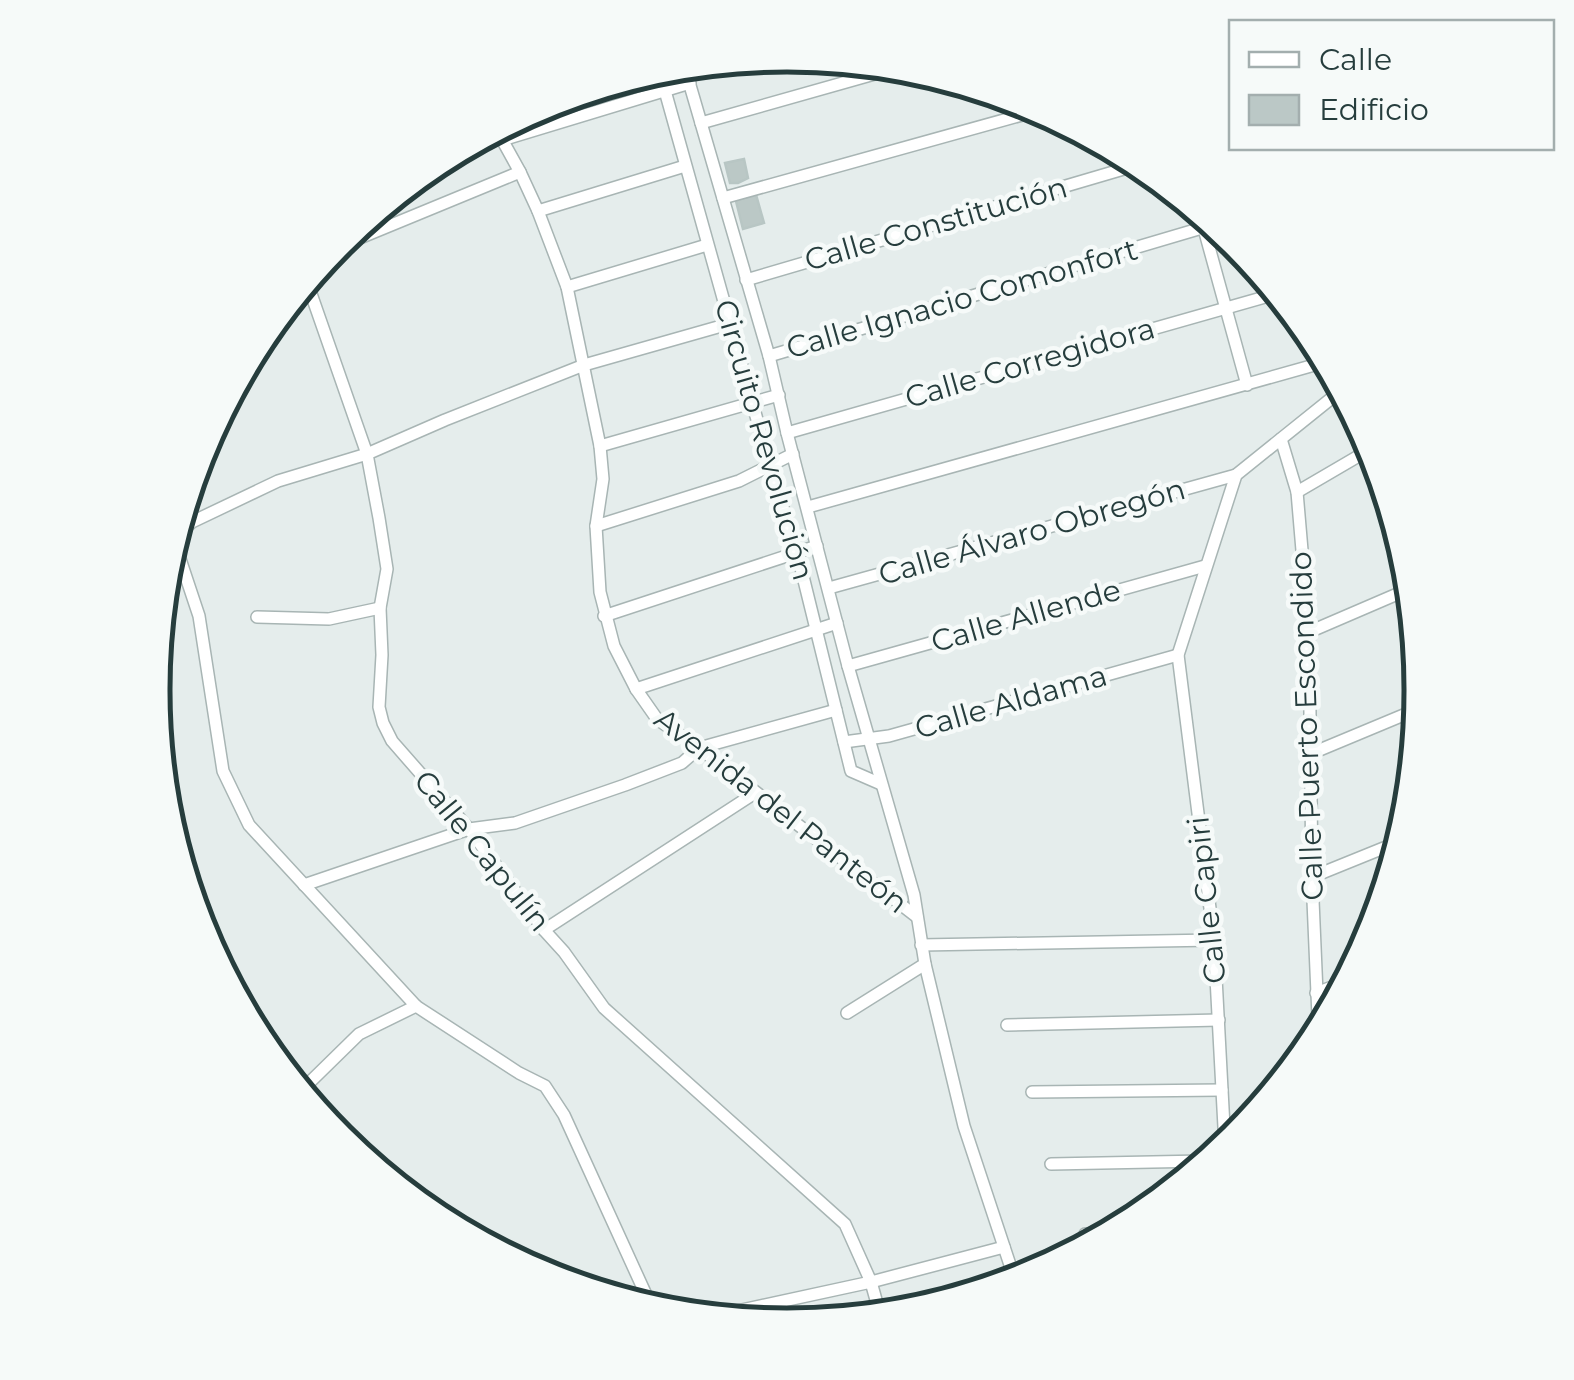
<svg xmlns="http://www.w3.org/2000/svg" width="1574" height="1380" viewBox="0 0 1574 1380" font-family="Montserrat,sans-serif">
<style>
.building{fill:#bbc8c6;stroke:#b8c6c4;stroke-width:2.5}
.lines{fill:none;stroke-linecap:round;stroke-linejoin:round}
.minor-casing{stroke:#a8b5b4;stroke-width:14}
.minor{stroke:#fff;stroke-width:11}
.labels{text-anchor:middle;stroke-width:9;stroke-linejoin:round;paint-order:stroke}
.street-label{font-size:30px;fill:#263d3d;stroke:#f6faf9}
.rim{fill:none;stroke:#263d3d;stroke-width:5}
</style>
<rect width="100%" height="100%" fill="#e5edec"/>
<g class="building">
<path d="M744,159L748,178L738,183H730L725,163Z"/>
<path d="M755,191L764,223L743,229L735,197Z"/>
</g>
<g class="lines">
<defs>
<g id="minor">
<path d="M687,75L769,356L787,433L848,666L914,895L925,964L964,1126L1015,1280"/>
<path d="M662,80L770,466L797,552L851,771L881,784"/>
<path d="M701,123L878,73"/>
<path d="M499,134L520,172L538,211L567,287L600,446L603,479L596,526L600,592L614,646L636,689L657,719L699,748L917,917"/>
<path d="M502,140L690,83"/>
<path d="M723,198L1040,110"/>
<path d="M538,211L685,166"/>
<path d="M1201,218L1247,385"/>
<path d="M333,249L520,172"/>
<path d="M746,280L1127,168"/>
<path d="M308,285L367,454L379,518L387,569L380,608L382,655L379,707L383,723L392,741L469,829L544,930L564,952L604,1008L845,1224L871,1282L878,1307"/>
<path d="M567,287L707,245"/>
<path d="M769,356L1212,225"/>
<path d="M787,433L1272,295"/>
<path d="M1281,439L1297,492L1309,632L1312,877L1318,1017"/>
<path d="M600,446L779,395"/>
<path d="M1297,492L1374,447"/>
<path d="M808,507L1318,364"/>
<path d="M596,526L739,481L793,454"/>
<path d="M184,529L192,522L278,481L367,454L445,420L584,365L732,323"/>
<path d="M179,556L199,616L223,771L249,825L416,1006L519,1073L545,1086L564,1115L647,1297"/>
<path d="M829,588L1236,475"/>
<path d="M604,616L817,546"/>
<path d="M257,617L329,619L380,608"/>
<path d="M1309,632L1402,592"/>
<path d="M848,666L1205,566"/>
<path d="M636,689L837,623"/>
<path d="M844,742L889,736L1178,655"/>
<path d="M1310,754L1418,709"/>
<path d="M1312,877L1391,845"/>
<path d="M304,885L469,829L515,823L625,785L682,763L699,748L836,710"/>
<path d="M544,930L755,793"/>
<path d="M921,945L1214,940"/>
<path d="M1316,993L1340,984"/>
<path d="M847,1013L925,964"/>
<path d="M1007,1025L1219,1020"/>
<path d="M301,1084L311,1081L359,1034L416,1006"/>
<path d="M1032,1092L1222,1090"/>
<path d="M1225,1146L1214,940L1178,655L1236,475L1338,393"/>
<path d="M1051,1164L1203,1161"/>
<path d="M1085,1234H1095"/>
<path d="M728,1313L871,1282L1004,1247"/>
</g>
</defs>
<use href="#minor" class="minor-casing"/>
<use href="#minor" class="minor"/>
</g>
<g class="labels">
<g class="street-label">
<text transform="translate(936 224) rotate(-16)" y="10">Calle Constitución</text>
<text transform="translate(962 299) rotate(-16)" y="10">Calle Ignacio Comonfort</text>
<text transform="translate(1030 363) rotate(-16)" y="10">Calle Corregidora</text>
<text transform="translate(764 440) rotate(74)" y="10">Circuito Revolución</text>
<text transform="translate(1032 532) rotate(-16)" y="10">Calle Álvaro Obregón</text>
<text transform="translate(1026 616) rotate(-16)" y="10">Calle Allende</text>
<text transform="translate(1011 702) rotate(-16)" y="10">Calle Aldama</text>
<text transform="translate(1307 726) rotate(-92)" y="10">Calle Puerto Escondido</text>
<text transform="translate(781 811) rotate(38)" y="10">Avenida del Panteón</text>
<text transform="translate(482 851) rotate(51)" y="10">Calle Capulín</text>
<text transform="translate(1207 900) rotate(-96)" y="10">Calle Capiri</text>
</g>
</g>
<path d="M0 0H1574V1380H0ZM787 72H787A617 617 0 0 1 1404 689V691A617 617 0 0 1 787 1308H787A617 617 0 0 1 170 691V689A617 617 0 0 1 787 72Z" fill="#f6faf9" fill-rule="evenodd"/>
<path class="rim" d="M787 72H787A617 617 0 0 1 1404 689V691A617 617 0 0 1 787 1308H787A617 617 0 0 1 170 691V689A617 617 0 0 1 787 72Z"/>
<rect x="1229" y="20" width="325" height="130" fill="#f6faf9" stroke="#a3aeae" stroke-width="2.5"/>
<rect x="1249" y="52" width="50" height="15" fill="#ffffff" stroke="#a3aeae" stroke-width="2.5"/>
<text x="1319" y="70" font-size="30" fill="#263d3d">Calle</text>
<rect x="1249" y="95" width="50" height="30" fill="#bbc8c6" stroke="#a3aeae" stroke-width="2.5"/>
<text x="1319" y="120" font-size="30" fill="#263d3d">Edificio</text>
</svg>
